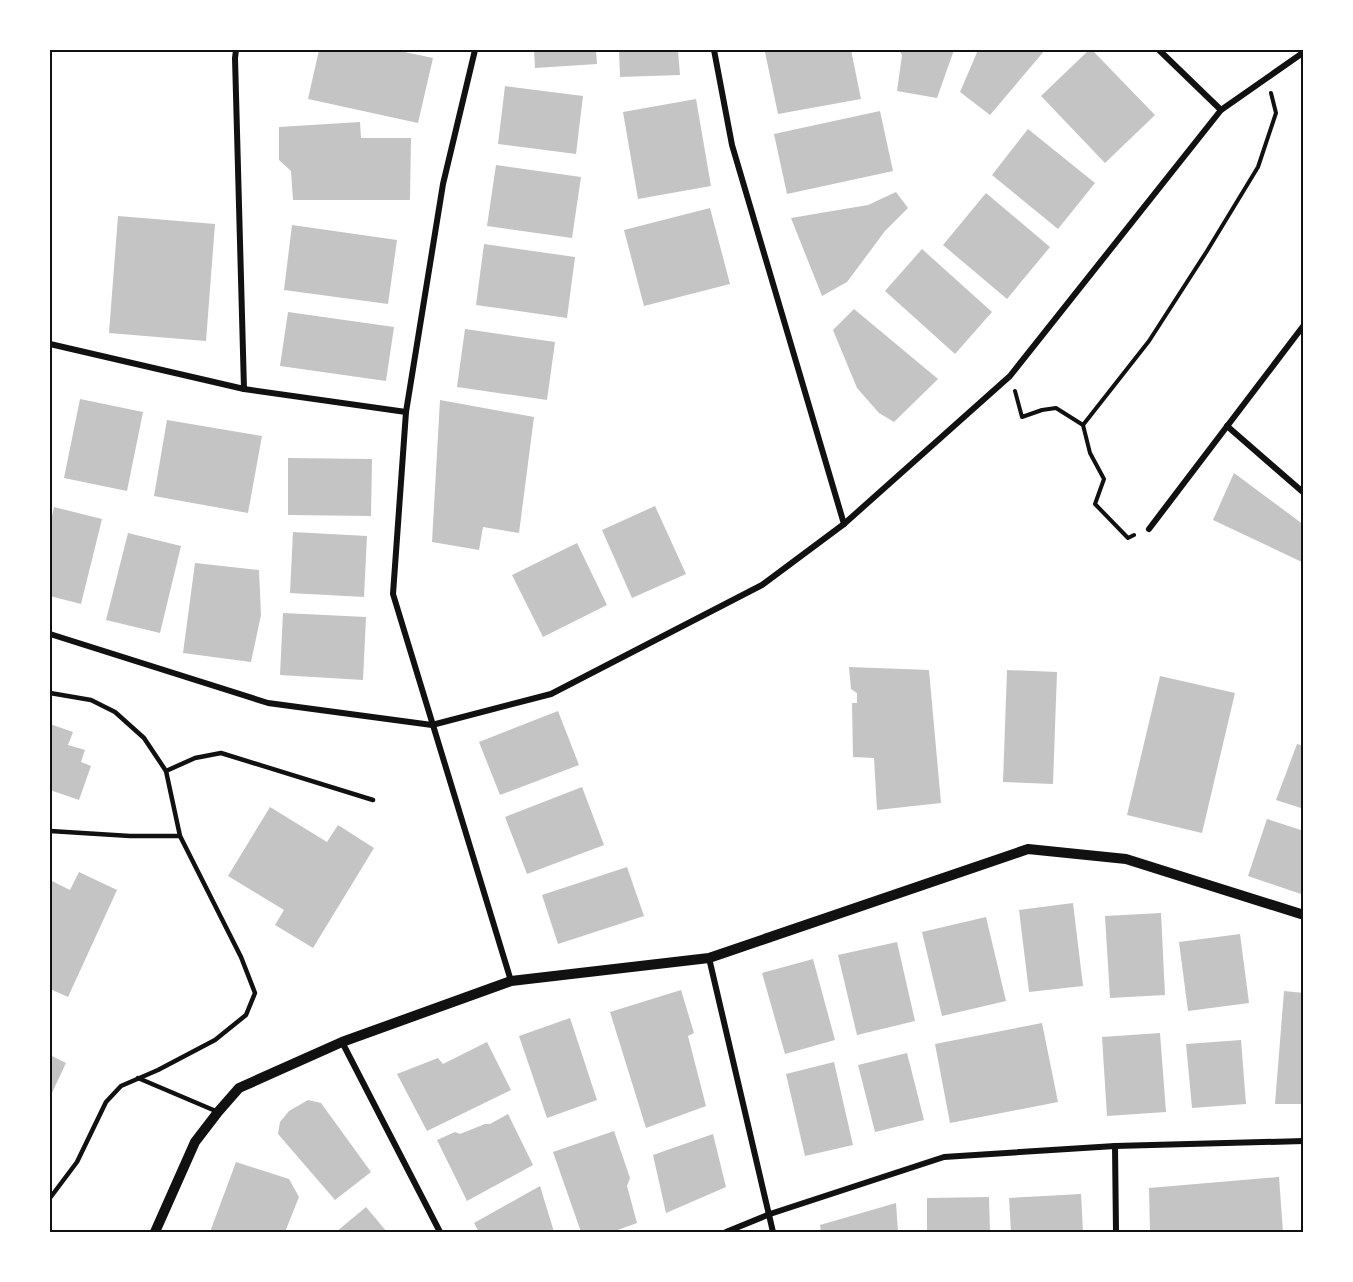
<svg xmlns="http://www.w3.org/2000/svg" width="1353" height="1282" viewBox="0 0 1353 1282" font-family="Helvetica,sans-serif">
<style>
.building{fill:#c4c4c4}
.lines{fill:none;stroke-linecap:round;stroke-linejoin:round}
.path{stroke:#111;stroke-width:4}
.service{stroke:#111;stroke-width:4.5}
.minor{stroke:#111;stroke-width:6}
.tertiary{stroke:#111;stroke-width:10}
.neatline{fill:none;stroke:#111;stroke-width:2}
</style>
<rect width="100%" height="100%" fill="#fff"/>
<g class="building">
<path d="M319,50H395L433,58L418,123L308,99Z"/>
<path d="M534,50H596L597,64L535,68Z"/>
<path d="M619,50H678L680,75L620,77Z"/>
<path d="M776,50H851L861,99L778,114L765,52Z"/>
<path d="M899,50H954L937,98L897,91L902,55Z"/>
<path d="M978,50H1045L990,115L960,92Z"/>
<path d="M1089,50H1092L1155,115L1105,163L1041,96Z"/>
<path d="M505,86L583,96L576,154L498,144Z"/>
<path d="M696,99L711,186L638,199L623,112Z"/>
<path d="M880,111L893,171L787,194L774,134Z"/>
<path d="M360,122L361,138H411L410,200H293L291,171L279,160V127Z"/>
<path d="M1028,129L1095,183L1058,229L992,175Z"/>
<path d="M496,165L581,177L572,238L487,226Z"/>
<path d="M896,192L908,208L885,231L847,282L822,296L791,218L868,205Z"/>
<path d="M986,193L1050,247L1007,299L943,245Z"/>
<path d="M710,208L730,284L644,306L624,230Z"/>
<path d="M118,216L215,224L206,341L109,333Z"/>
<path d="M292,225L397,240L388,304L284,290Z"/>
<path d="M484,244L575,257L567,318L476,305Z"/>
<path d="M922,249L992,312L955,354L885,291Z"/>
<path d="M854,309L938,379L894,422L879,413L857,388L833,330Z"/>
<path d="M288,312L394,327L386,381L280,366Z"/>
<path d="M465,329L555,342L547,400L457,387Z"/>
<path d="M80,399L143,412L127,491L64,478Z"/>
<path d="M440,400L534,417L519,533L483,527L479,550L432,542Z"/>
<path d="M167,420L262,436L248,513L154,496Z"/>
<path d="M288,458L372,459L371,516L288,515Z"/>
<path d="M1234,473L1304,525V560L1302,562L1213,520Z"/>
<path d="M655,506L686,574L632,598L602,530Z"/>
<path d="M54,507L102,519L81,604L50,596V525Z"/>
<path d="M293,532L367,536L364,597L290,593Z"/>
<path d="M128,533L181,546L160,633L106,620Z"/>
<path d="M577,543L607,605L543,637L512,575Z"/>
<path d="M195,563L259,570L261,615L251,662L183,653Z"/>
<path d="M283,613L366,617L363,680L280,675Z"/>
<path d="M849,667L929,670L941,803L877,810L874,758L853,757L852,703H857V693L851,689Z"/>
<path d="M1007,670L1057,672L1053,784L1003,782Z"/>
<path d="M1160,676L1235,693L1202,833L1127,815Z"/>
<path d="M558,711L579,765L500,795L479,742Z"/>
<path d="M50,724L73,732L68,745L85,750L81,762L91,766L79,800L50,790Z"/>
<path d="M1297,744L1304,746V809L1276,800Z"/>
<path d="M582,787L604,845L527,874L505,817Z"/>
<path d="M270,807L327,842L338,825L374,848L313,948L275,925L284,910L228,876Z"/>
<path d="M1267,819L1304,831V895L1248,876Z"/>
<path d="M627,867L644,916L558,944L542,895Z"/>
<path d="M79,872L117,890L68,997L50,989V880L70,890Z"/>
<path d="M1073,903L1083,986L1029,992L1019,910Z"/>
<path d="M1161,913L1165,995L1110,998L1105,916Z"/>
<path d="M986,917L1006,1001L942,1016L922,932Z"/>
<path d="M1240,934L1249,1003L1188,1011L1179,942Z"/>
<path d="M897,942L915,1021L857,1035L838,955Z"/>
<path d="M813,959L835,1040L785,1054L762,973Z"/>
<path d="M681,990L694,1033L688,1036L706,1106L646,1128L610,1012Z"/>
<path d="M1284,991L1304,993V1104H1275Z"/>
<path d="M570,1018L597,1100L547,1118L519,1036Z"/>
<path d="M1042,1023L1058,1102L950,1123L935,1044Z"/>
<path d="M1160,1033L1166,1112L1107,1116L1102,1037Z"/>
<path d="M1241,1040L1246,1104L1192,1108L1186,1044Z"/>
<path d="M487,1042L511,1090L427,1131L397,1074L438,1058L443,1064Z"/>
<path d="M907,1053L924,1120L875,1132L858,1065Z"/>
<path d="M50,1055L66,1063L50,1097Z"/>
<path d="M834,1062L853,1145L805,1156L786,1074Z"/>
<path d="M308,1100L321,1103L371,1172L335,1200L278,1134L280,1122L289,1111Z"/>
<path d="M508,1114L533,1165L467,1201L437,1140L455,1132L460,1134L485,1124H490Z"/>
<path d="M614,1131L630,1178L627,1186L637,1223L612,1232H581L553,1152Z"/>
<path d="M713,1134L726,1187L666,1213L653,1155Z"/>
<path d="M236,1162L289,1179L299,1197L285,1232H210Z"/>
<path d="M1279,1177L1283,1232H1150L1149,1188Z"/>
<path d="M540,1186L554,1232H479L474,1223Z"/>
<path d="M1081,1194L1083,1232H1011L1009,1198Z"/>
<path d="M989,1197L990,1232H927V1198Z"/>
<path d="M896,1203L898,1232H821L820,1225Z"/>
<path d="M366,1207L387,1232H336Z"/>
</g>
<g class="lines">
<g class="path">
<path d="M1015,391L1022,417L1042,410L1056,408L1083,425L1090,453L1104,479L1095,504L1128,538L1134,535"/>
<path d="M1083,425L1149,341L1207,251L1258,167L1276,113L1271,93"/>
</g>
<g class="service">
<path d="M50,693L91,700L115,712L144,738L166,771L180,836L241,957L255,993L246,1015L215,1040L158,1070L121,1086L106,1102L77,1162L50,1198"/>
<path d="M166,771L195,758L221,753L373,800"/>
<path d="M50,831L130,836H180"/>
<path d="M138,1078L218,1112"/>
</g>
<g class="minor">
<path d="M236,50L235,58L244,389"/>
<path d="M475,50L443,184L406,412L393,594L511,981"/>
<path d="M714,50L732,145L844,524"/>
<path d="M1159,50L1221,110"/>
<path d="M50,344L244,389L406,412"/>
<path d="M1227,426L1304,493"/>
<path d="M1149,529L1304,325"/>
<path d="M50,634L268,703L432,725L551,694L762,585L844,524L1010,376L1221,110L1304,52"/>
<path d="M709,958L773,1232"/>
<path d="M342,1042L440,1232"/>
<path d="M1115,1146L1116,1232"/>
<path d="M726,1232L770,1214L944,1157L1115,1146L1304,1141"/>
</g>
<path class="tertiary" d="M155,1232L195,1142L218,1112L239,1088L342,1042L511,981L709,958L1028,849L1126,859L1304,915"/>
</g>
<rect width="1353" height="1282" fill="none" stroke="#ffffff" stroke-width="102"/>
<rect x="51" y="51" width="1251" height="1180" class="neatline"/>
</svg>
